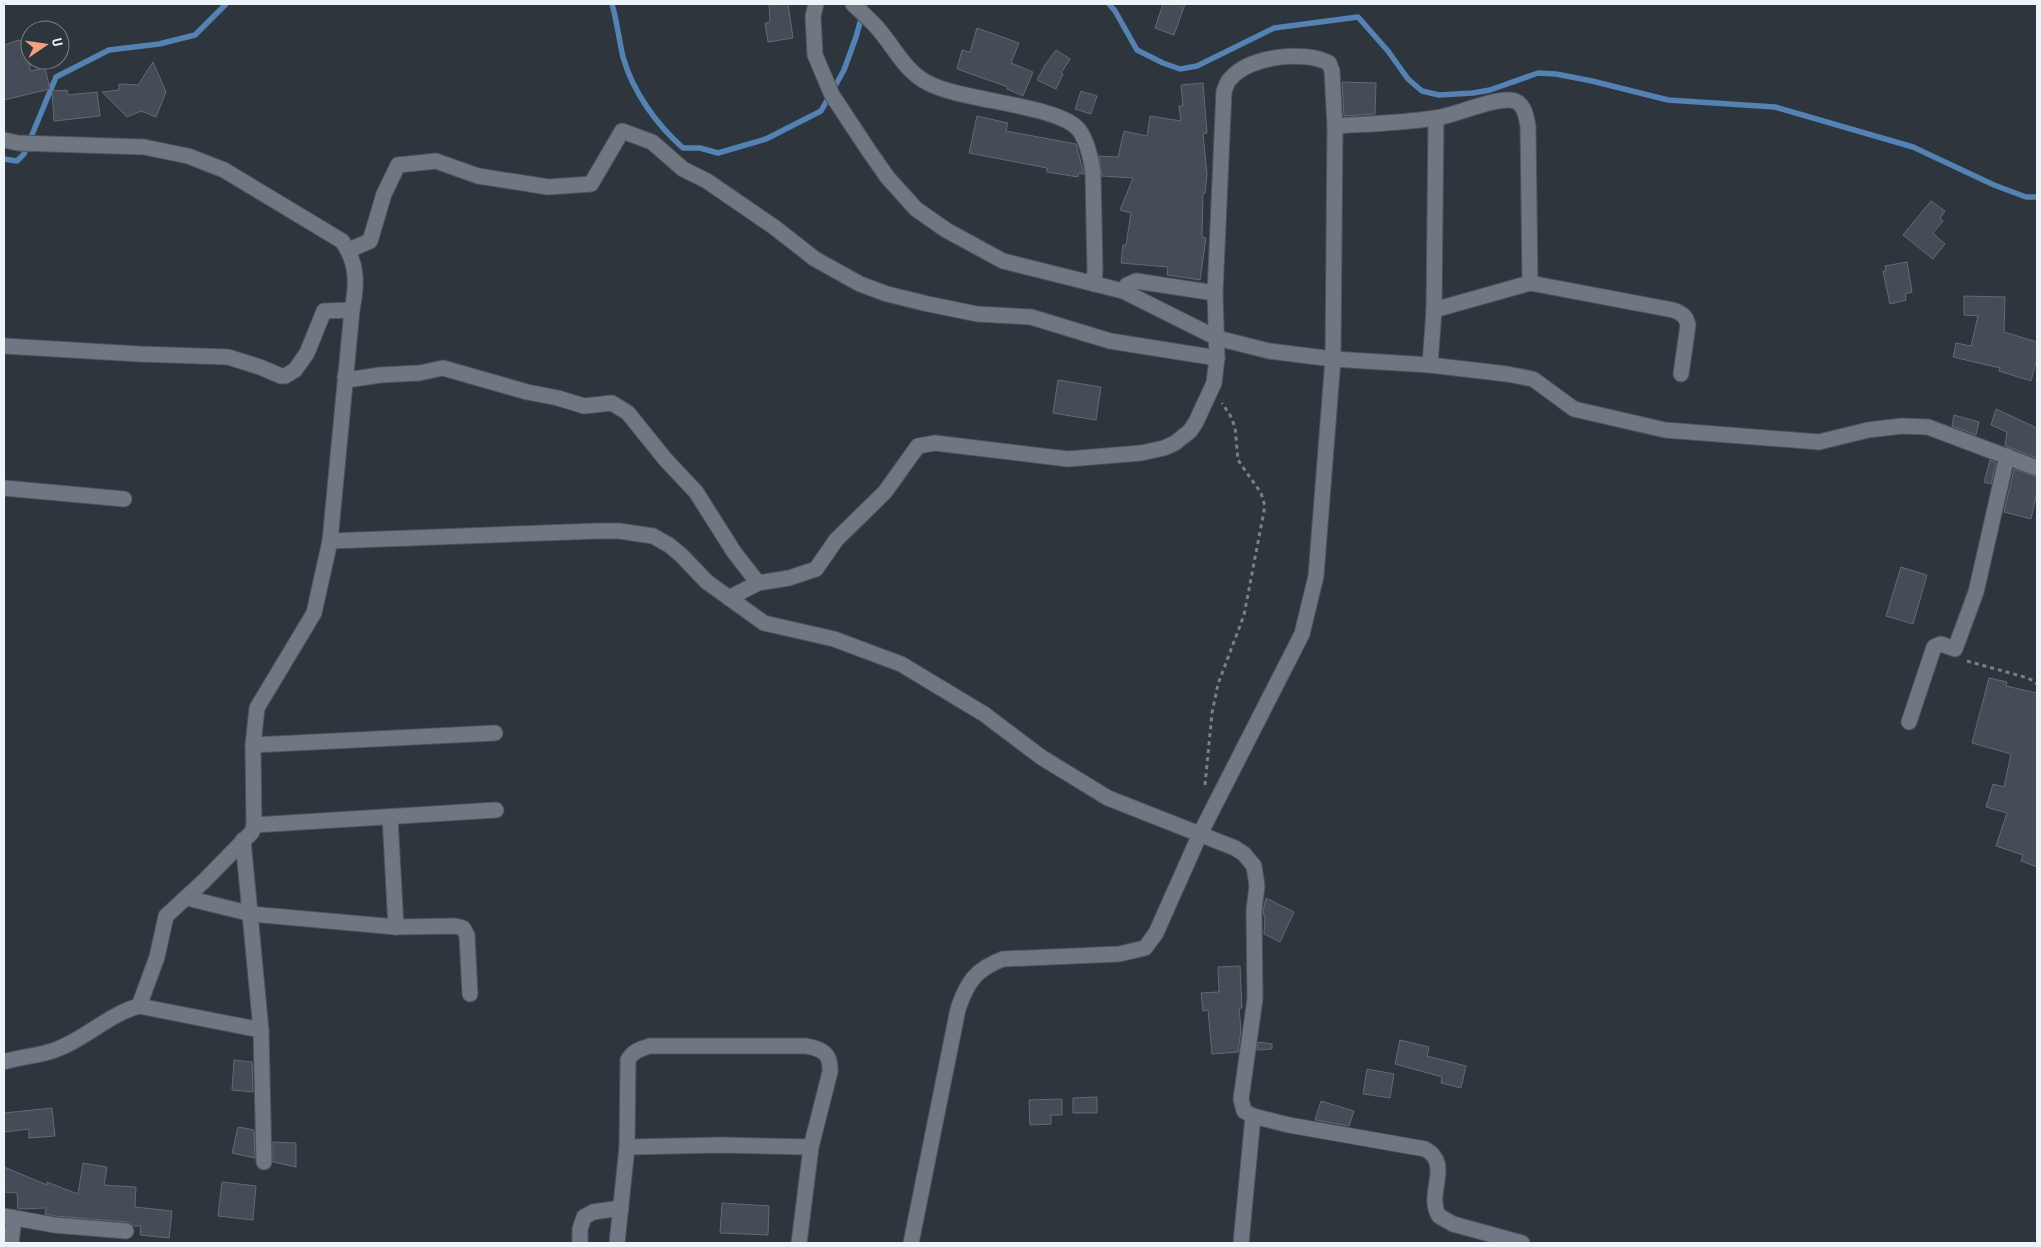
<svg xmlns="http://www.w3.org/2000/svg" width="2041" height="1247" viewBox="0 0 2041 1247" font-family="'Archivo Narrow',sans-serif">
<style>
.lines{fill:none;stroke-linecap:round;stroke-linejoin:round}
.stream{stroke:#5483b3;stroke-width:5.5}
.building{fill:#444c55;stroke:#626a74}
.street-casing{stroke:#4e545b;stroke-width:17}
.path{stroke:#7a8188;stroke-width:3;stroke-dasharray:4 4;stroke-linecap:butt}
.street{stroke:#6f7882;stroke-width:15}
</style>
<rect width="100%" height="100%" fill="#2d353d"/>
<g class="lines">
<g class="stream">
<path d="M612,4C617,21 619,40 623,57C633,92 656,124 683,148H700L718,153L766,139L821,111L844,70L856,37L865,4"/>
<path d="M1109,4L1115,11L1137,50L1163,63L1180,69L1197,66L1274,28L1358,17L1388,51L1408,79L1422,91L1439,95L1473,93L1490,90L1538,73L1556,74L1592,81L1668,100L1775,107L1913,147L1994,185L2026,197H2037"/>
<path d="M4,159L17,161L24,154L56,77L109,50L159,44L195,35L226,4"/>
</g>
</g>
<g class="building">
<path d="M769,4H788L793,38L768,42L765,23L770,22Z"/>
<path d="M1163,4H1185L1174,35L1155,28Z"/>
<path d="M977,28L1019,43L1011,63L1033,72L1023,96L1007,89L1008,87L957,69L962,50L970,52Z"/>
<path d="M19,40L30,46V71L45,68L50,89L4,100V45Z"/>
<path d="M1056,50L1070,59L1061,73L1063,74L1056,89L1037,80L1045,65Z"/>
<path d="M153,62L166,92L156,117L141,111L127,117L102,92L119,90V84L138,85Z"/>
<path d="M1342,82L1376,83L1375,114L1344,116Z"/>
<path d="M1203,83L1207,133L1203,134L1207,174L1205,193H1203L1202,237L1206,238L1200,280L1167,275L1168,267L1121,263L1123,245H1126L1131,213L1120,210L1133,178L1102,176L1099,156L1118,157L1124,131L1147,136L1150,116L1181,121L1179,106H1183L1181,85Z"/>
<path d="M67,90L68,95L97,92L100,116L54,121L52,91Z"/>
<path d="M1081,91L1097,96L1091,114L1075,109Z"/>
<path d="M977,116L1008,123L1006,131L1076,144L1084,174L1079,173L1078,177L1047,172V168L969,153Z"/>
<path d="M1931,201L1945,211L1940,218L1943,221L1933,233L1945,244L1933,259L1903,235Z"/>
<path d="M1907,262L1912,292L1905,294L1906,300L1890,304L1883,271H1886L1885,266Z"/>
<path d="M1964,296L2005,297L2004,332L2037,342V358L2031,381L1999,371L2000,368L1953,357L1956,343L1971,346L1978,316L1964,315Z"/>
<path d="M1058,380L1101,387L1096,420L1053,413Z"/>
<path d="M1996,409L2037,428V458L2005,446L2007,432L1991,425Z"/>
<path d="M1954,415L1979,422L1976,435L1952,426Z"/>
<path d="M1990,460L1996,463L1991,484L1984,482Z"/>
<path d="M2014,469L2037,477V492L2031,519L2004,512Z"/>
<path d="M1901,567L1927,575L1913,624L1886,616Z"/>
<path d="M1989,678L2007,682L2006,686L2037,693V867L2021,861L2023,855L1996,846L2007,813L1986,807L1993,784L2004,787L2011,754L1972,743Z"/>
<path d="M1266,898L1294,912L1280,942L1264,934L1265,919L1263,911Z"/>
<path d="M1240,966L1242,1008H1239L1241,1030L1238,1052L1212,1054L1208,1010L1203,1011L1201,993L1219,992L1218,967Z"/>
<path d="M1400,1040L1429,1047L1427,1056L1466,1066L1461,1088L1441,1083L1442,1077L1395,1064Z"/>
<path d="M1258,1042L1272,1044V1049L1257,1050Z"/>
<path d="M234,1060L252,1062L253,1092L232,1090Z"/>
<path d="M1367,1069L1394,1074L1390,1098L1363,1094Z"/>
<path d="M1097,1097V1113H1073V1098Z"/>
<path d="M1062,1099V1115H1051V1124L1030,1125L1029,1100Z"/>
<path d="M1321,1101L1354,1111L1349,1126L1315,1120Z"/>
<path d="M52,1108L55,1136L29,1138V1129L4,1132V1113Z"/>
<path d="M238,1127L254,1130L255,1158L232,1153Z"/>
<path d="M273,1142L296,1143V1167L273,1162Z"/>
<path d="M83,1163L107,1167L104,1185L136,1187L135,1207L172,1211L169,1238L140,1235L141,1226H134L127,1222L55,1216L45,1214L46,1208L18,1209L17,1193L4,1192V1167L47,1185V1182L78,1194Z"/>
<path d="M222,1182L256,1186L253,1220L218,1216Z"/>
<path d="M722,1203L769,1206L768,1235L720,1233Z"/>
</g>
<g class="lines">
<defs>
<g id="street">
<path d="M816,4L813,16L815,55L832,95L869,151L888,178L916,209L946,230L1003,261L1123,291L1217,338L1269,351L1333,359L1430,365L1507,374L1533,379L1574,409L1665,430L1819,442L1868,430L1902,426L1928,427L2037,468"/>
<path d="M853,4C862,13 872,21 880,31C895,49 906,72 928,83C961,101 1060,105 1079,130C1088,142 1091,159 1093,173L1095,270L1094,284"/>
<path d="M1335,126C1368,124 1402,123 1435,118C1457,115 1489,99 1510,100C1524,101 1526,115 1528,126L1530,283"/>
<path d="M4,140L18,143L144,147L188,156L224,170L342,241C358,263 357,285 352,310L330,541L314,613L257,708L253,745L254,825L252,832L204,881L166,916L157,957L139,1006C110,1014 87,1037 60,1048C43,1056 22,1056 4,1062"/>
<path d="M349,250L370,241L384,194L398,165L436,161L478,176L548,187L591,184L622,131L652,142L683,169L707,181L774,227L815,259L860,284L887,294L928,304L977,314L1031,317L1110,341L1217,358"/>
<path d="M1123,291L1127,285L1136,281L1215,293"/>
<path d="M1434,310L1530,283L1673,310C1682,313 1686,316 1688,325L1681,374"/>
<path d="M4,346L139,354L228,357L260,367L281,376H285L295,370L307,353L324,311L352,310"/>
<path d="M1430,365L1434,310L1436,118"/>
<path d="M345,377L354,379L380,375L419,373L443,368L527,392L558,398L584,406L612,403L628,413L665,459L696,492L734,552L758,583"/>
<path d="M4,488L124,499"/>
<path d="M330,541L597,531H619L653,536L669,545L681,555L707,582L764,623L834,639L901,664L984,714L1041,757L1108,798L1235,848L1244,854L1254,866L1257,886L1254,910L1255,999L1241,1099L1244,1111L1253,1116L1289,1125L1425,1149C1453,1164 1425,1194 1439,1216L1453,1224L1522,1243"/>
<path d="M729,598L758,583L789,578L816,569L836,540L885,492L918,446L935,443L1068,459L1141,453L1164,448L1175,443L1190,431L1196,422L1214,383L1217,358L1215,293L1224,91C1226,87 1227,81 1231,78C1250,56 1304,50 1329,63L1332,71L1335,126L1333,359L1316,576L1302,634L1200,834L1156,933L1145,948L1119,954L1003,959C976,969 967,982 958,1009L911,1243"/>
<path d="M1909,722L1934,647L1941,644L1955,649L1976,592L2007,456"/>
<path d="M253,745L495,733"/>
<path d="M390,817L396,927"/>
<path d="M254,825L496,810"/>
<path d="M243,840L261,1030L264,1162"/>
<path d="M187,898L252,914L396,927L455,926L463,928L467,935L470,994"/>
<path d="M139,1006L261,1030"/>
<path d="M627,1147L721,1145L811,1147"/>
<path d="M4,1216L54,1225L126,1231"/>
<path d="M11,1243L14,1218"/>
<path d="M580,1243V1229L584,1217L593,1212L621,1208"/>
<path d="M617,1243L627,1147L628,1060C633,1051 640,1049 650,1046H806C823,1049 831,1054 830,1072L811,1147L799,1243"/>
<path d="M1241,1243L1253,1116"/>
</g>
</defs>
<use href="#street" class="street-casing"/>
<g class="path">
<path d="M1967,661L2028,678L2037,684"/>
<path d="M1205,785L1212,713L1218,684L1244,615L1265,506L1261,493L1238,460L1235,427L1230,415L1222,403"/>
</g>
<use href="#street" class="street"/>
</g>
<rect width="2041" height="1247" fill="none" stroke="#eff4f9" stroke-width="10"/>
<g transform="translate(45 45) rotate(77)"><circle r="24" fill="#2d353d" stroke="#7b8188"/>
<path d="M0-4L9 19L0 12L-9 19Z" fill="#f39f82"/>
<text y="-8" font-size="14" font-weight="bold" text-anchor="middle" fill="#eff4f9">U</text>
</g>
</svg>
